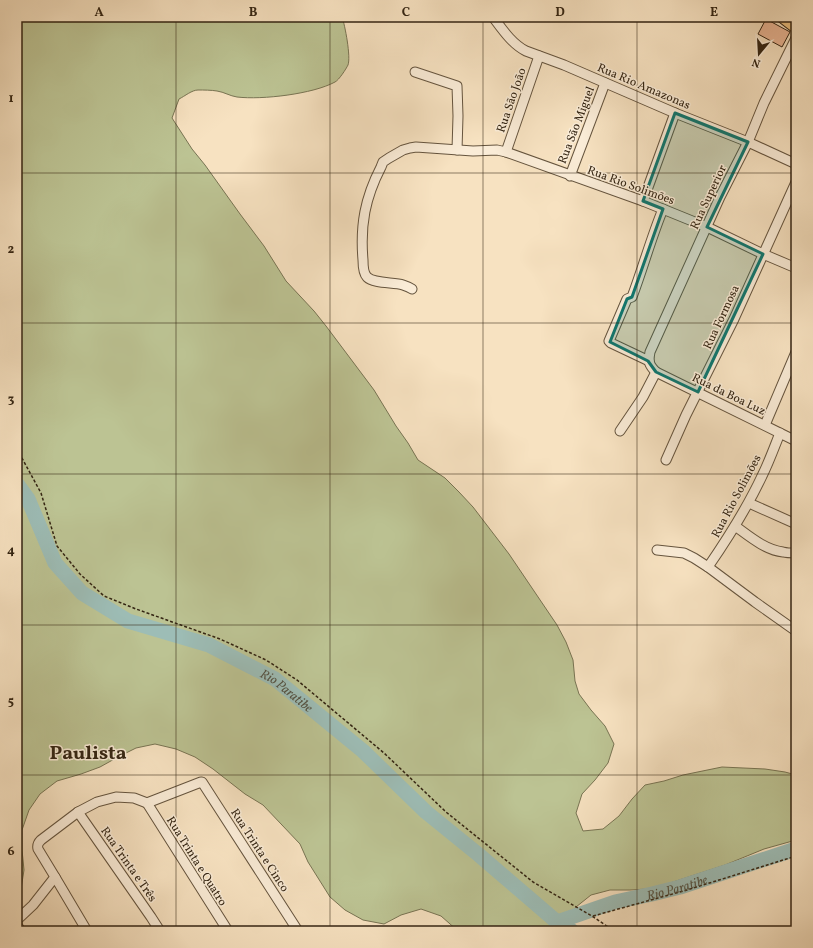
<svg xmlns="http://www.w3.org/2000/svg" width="813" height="948" viewBox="0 0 813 948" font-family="Vollkorn,serif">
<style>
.green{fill:#bcc393;stroke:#787453}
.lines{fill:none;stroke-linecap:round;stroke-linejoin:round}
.river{stroke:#9dbdb6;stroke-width:15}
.building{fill:#ebb796;stroke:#342513}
.minor-casing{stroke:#65543e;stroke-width:11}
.major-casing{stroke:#342513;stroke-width:14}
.path{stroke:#342513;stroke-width:1.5;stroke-dasharray:3 2;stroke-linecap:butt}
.minor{stroke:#faecd7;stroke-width:9}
.major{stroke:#ecc180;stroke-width:12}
.marked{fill:#0f766e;fill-opacity:0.2;stroke:#0f766e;stroke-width:3;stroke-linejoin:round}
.grid{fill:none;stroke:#342513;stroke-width:1;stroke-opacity:0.55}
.labels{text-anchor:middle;stroke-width:3;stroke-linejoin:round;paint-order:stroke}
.street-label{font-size:12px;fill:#342513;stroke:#faecd7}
.water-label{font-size:13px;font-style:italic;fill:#545344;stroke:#faecd7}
.town-label{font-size:20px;font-weight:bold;fill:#342513;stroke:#faecd7}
.neatline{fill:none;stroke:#342513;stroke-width:1.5}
.grid-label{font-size:13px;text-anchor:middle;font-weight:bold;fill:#342513}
</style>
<rect width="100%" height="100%" fill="#f7e2c1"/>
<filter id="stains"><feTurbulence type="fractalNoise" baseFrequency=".005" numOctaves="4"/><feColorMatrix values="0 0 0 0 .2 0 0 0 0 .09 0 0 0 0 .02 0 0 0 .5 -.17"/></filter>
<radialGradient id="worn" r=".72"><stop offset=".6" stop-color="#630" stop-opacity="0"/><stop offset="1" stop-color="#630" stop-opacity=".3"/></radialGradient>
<path class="green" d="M17,17H342C345,25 351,57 348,65C346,69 339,80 335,82C313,94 262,100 237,97C230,96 224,92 217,91C211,90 204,90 198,90C192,90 185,96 179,99L172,118L192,149L205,165L240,214L264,246L286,281L314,311L326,326L374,390L396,426L408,443L418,460L445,478L459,492L473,507L509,554L557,625L566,642L573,660L575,681L579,694L591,710L605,726L614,744L608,763L595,780L582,794L576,813L583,831L603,829L619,816L632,799L645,785L664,781L683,775L722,767L765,769L785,772L796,775V840L764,849L725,865L667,884L648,889L630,890H610L591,895L576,907L565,924L559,931H458L441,916L421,909L401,915L384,924L363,920L345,910L330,897L308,862L300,844L263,805L245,794L213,769L195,757L176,749L155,744L136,748L118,757L100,767L81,774L57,781L40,794L29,810L22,830V850L24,870L21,889L17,898Z"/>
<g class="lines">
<g class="river">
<path id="s1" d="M17,484L28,499L55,563L82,593L128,621L209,645L275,679L363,751L426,812L479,855L557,922L572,931"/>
<path id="s2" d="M557,922L615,902L652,894L680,887L796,849"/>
</g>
</g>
<path class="building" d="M766,19L790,32L782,47L758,34Z"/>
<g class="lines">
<defs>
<g id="minor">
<path d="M493,17C502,29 512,44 526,51L564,65L675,113L748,142L796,164"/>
<path d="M796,38L764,103L748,142L720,197L650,352C648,362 649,365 656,372L796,441"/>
<path d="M415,72L457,86L458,116L457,150"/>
<path d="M506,152L539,56"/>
<path d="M570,176L605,83"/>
<path d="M643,201L675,113"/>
<path d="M412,289C409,287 406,286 403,285C394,282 374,284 367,277C363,273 363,265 363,260C360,225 365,198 381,167L383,162L389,158L403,150L410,148L416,147L473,151L497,150L506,152L643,201L707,227L763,254L796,268"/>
<path d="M649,361L611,343L609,341L627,299L632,297C643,268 651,238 663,209"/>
<path d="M765,425L796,352"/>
<path d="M620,431L643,397L656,372"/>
<path d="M666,460L686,415L734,319L796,182"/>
<path d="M749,503L796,524"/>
<path d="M735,526C749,536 765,550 783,552C787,553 792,553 796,553"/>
<path d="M657,550L684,553L694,558L708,567L755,602L796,631"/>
<path d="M708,567C728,538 747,508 762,476C769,462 774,448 780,433"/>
<path d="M147,803L228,931"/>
<path d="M78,812L151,917L160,931"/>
<path d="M55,877L87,931"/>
<path d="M17,920L33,905L55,877L38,849C37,845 38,843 41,840L78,812L97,802L116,797L134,798L147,803L201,782H202L298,931"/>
<path d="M17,925L21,931"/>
</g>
<path id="major" d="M783,17L796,27"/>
</defs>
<use href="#minor" class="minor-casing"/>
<use href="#major" class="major-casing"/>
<g class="path">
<path d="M17,449L41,493L57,546L80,574L104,596L136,609L220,639L266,660L297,680L384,753L446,812L533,882L592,916L614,931"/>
<path d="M593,916L687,890L796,856"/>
</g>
<use href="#minor" class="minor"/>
<use href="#major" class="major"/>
</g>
<path class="marked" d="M675,113L748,142L707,227L763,254L698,392L656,372L648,361L610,342L627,299L632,297L663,209L643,201Z"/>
<path class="grid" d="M176,17V931M330,17V931M483,17V931M637,17V931M17,173H796M17,323H796M17,474H796M17,625H796M17,775H796"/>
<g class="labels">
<g class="street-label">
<text transform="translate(644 86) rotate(23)" y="4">Rua Rio Amazonas</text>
<text transform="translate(511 100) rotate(-71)" y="4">Rua São João</text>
<text transform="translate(576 125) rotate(-69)" y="4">Rua São Miguel</text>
<text transform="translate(631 185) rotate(20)" y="4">Rua Rio Solimões</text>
<text transform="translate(708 197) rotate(-65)" y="4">Rua Superior</text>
<text transform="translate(721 317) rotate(-65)" y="4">Rua Formosa</text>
<text transform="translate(729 394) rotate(26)" y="4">Rua da Boa Luz</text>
<text transform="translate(736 496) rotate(-62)" y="4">Rua Rio Solimões</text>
<text transform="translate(260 850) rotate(57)" y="4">Rua Trinta e Cinco</text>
<text transform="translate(197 861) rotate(58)" y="4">Rua Trinta e Quatro</text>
<text transform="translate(129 864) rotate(55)" y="4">Rua Trinta e Três</text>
</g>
<g class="water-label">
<text dy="5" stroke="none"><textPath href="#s1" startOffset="357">Rio Paratibe</textPath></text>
<text dy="5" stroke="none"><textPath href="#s2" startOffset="125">Rio Paratibe</textPath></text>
</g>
<g class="town-label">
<text x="88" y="759">Paulista</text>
</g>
</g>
<rect width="813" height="948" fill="none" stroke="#f7e2c1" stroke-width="44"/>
<g transform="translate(759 54) rotate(198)" stroke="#faecd7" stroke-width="3" paint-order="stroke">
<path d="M0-3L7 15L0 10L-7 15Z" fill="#342513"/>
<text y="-6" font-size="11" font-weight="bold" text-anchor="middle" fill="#342513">N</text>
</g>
<rect x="22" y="22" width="769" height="904" class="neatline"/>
<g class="grid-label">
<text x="99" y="16">A</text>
<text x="253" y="16">B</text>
<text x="406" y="16">C</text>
<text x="560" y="16">D</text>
<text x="714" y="16">E</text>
<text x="11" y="102">1</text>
<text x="11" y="253">2</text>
<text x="11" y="403">3</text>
<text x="11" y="554">4</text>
<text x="11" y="705">5</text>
<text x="11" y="855">6</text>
</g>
<rect width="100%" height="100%" filter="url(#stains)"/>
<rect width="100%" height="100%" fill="url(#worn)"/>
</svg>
